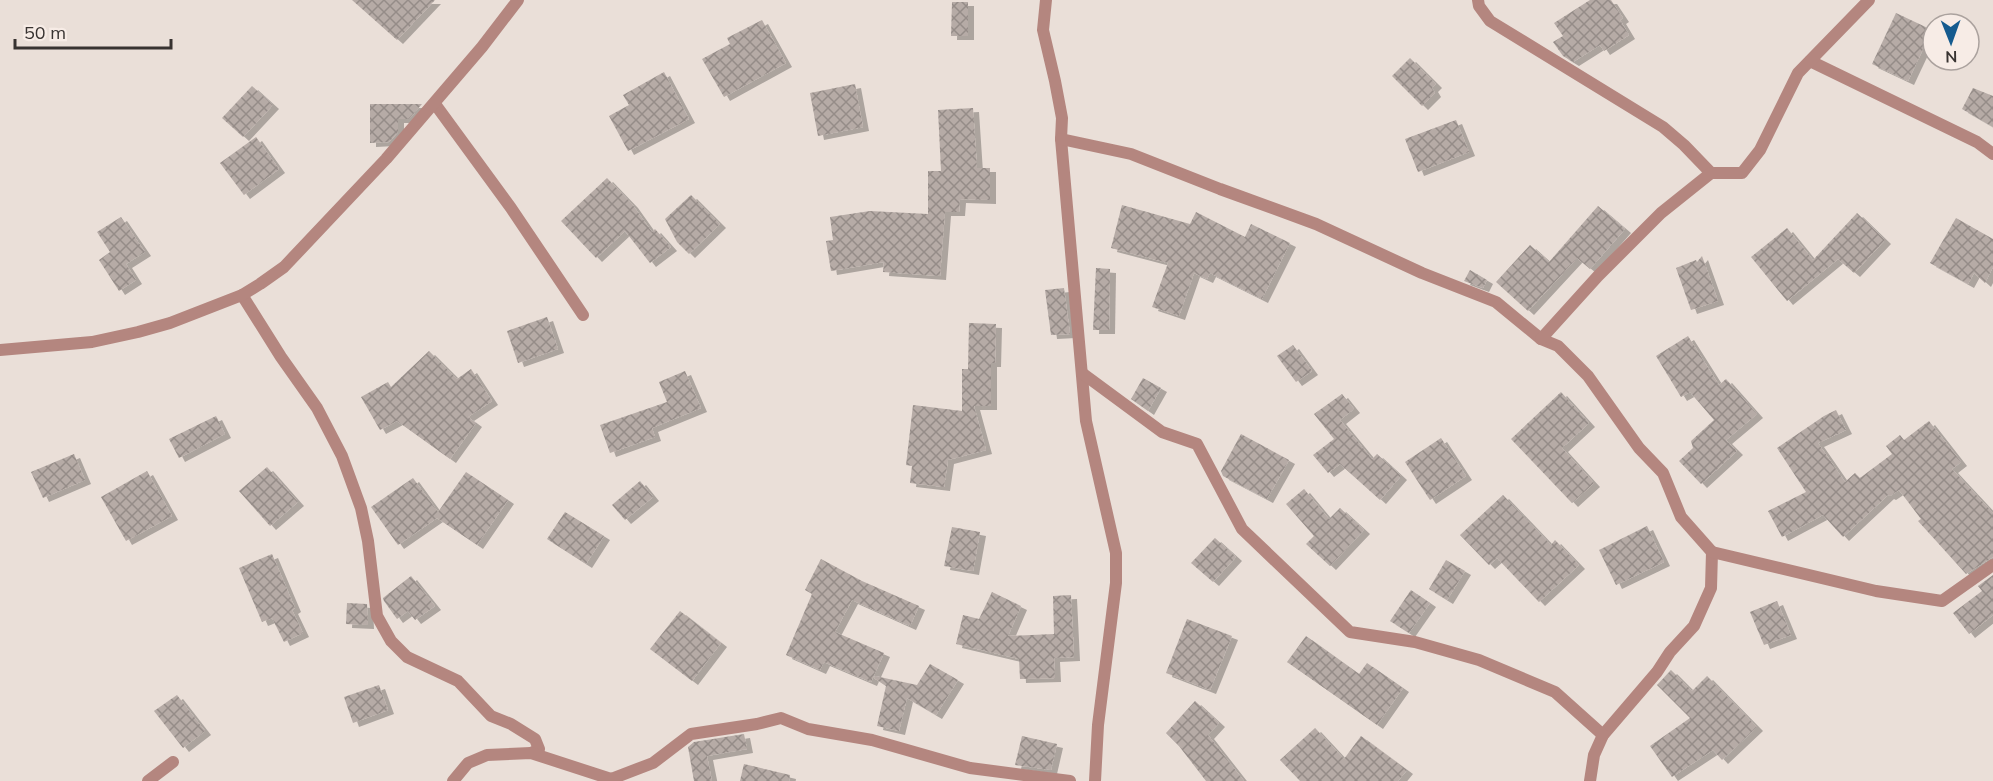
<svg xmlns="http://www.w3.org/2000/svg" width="1993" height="781" viewBox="0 0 1993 781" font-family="Mulish,sans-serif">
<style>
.building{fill:url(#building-cross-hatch);filter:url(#shadow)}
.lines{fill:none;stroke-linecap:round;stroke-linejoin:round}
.minor{stroke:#b4867f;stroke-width:12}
</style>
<defs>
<pattern id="building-cross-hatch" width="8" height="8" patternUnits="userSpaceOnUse" patternTransform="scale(1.5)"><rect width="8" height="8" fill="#b6aba6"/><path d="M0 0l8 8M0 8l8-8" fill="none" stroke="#958c88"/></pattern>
<filter id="shadow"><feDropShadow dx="6" dy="4" stdDeviation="0" flood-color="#0004"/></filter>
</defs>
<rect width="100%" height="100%" fill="#eadfd8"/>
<g class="building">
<path d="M352,0H435L397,40Z"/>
<path d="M1590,0H1611L1623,18L1620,20L1629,35L1604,51L1600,45L1573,62L1563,56L1553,42L1563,36L1554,23Z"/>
<path d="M952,2H968V36H951Z"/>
<path d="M1896,13L1932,30L1908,81L1872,64Z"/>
<path d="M762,20L786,63L724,97L702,59L730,44L727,38Z"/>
<path d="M1410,58L1436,84L1432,88L1435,93L1422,106L1392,76Z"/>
<path d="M664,72L689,119L628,151L609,116L629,105L623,95Z"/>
<path d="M855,84L863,127L818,136L810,93Z"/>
<path d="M252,86L273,105L243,137L222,118Z"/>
<path d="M1973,88L1993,96V127L1962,109Z"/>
<path d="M370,104H422L409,119H398V132L389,142L370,143Z"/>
<path d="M973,108L977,168H990V200L960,199L959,212H945L940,276L883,272L884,262L831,271L826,241L833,240L830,217L870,211L928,214V171H941L938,110Z"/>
<path d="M1456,120L1469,152L1418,172L1405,139Z"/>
<path d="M256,137L279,169L244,195L220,163Z"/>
<path d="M607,178L632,204L652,232L655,229L671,247L650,263L625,231L596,258L561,221Z"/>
<path d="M691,195L720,224L689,254L677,242L665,219Z"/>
<path d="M1122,205L1190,224L1196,212L1245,237L1251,224L1290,243L1262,299L1210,273L1207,279L1194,273L1179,316L1152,307L1168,263L1111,248Z"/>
<path d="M1598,206L1625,229L1590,269L1577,258L1528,311L1496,282L1530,245L1549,262Z"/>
<path d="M1857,213L1885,240L1854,273L1838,259L1787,301L1751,257L1787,228L1813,260Z"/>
<path d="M121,217L145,252L126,264L136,280L119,291L99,260L110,252L97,232Z"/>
<path d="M1956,218L1993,239V267L1985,283L1974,273L1968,284L1930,263Z"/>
<path d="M1702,256L1718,301L1691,310L1676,268L1696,260L1697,262Z"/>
<path d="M1096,268L1110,269L1109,330H1093Z"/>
<path d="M1470,270L1487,280L1483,288L1464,281Z"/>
<path d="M1064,288L1070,334L1051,335L1045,290Z"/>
<path d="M547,317L558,349L518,363L507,331Z"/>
<path d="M969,323L996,324L995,363H991V406H974L986,450L948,460L944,487L910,483L912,466L906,465L913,405L962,411V369H968Z"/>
<path d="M1688,336L1719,385L1726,379L1757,414L1726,440L1737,451L1701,484L1679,461L1693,448L1691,441L1714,420L1690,392L1681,397L1656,356Z"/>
<path d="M1293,345L1312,371L1296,382L1277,356Z"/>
<path d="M429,351L457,379L471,369L492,401L468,417L476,423L450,459L397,421L380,430L361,397L388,382L391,387Z"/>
<path d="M685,371L701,408L652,428L655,437L610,453L600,425L667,402L659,382Z"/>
<path d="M1143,378L1161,388L1148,411L1131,399Z"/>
<path d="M1561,392L1589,423L1562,448L1594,483L1572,503L1511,439Z"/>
<path d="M1342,394L1354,409L1340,420L1372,459L1377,454L1401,476L1380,500L1340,464L1328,473L1313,455L1334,439L1314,414Z"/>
<path d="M1836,410L1846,430L1818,443L1845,482L1855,473L1860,478L1892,454L1886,446L1900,435L1904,440L1929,421L1961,462L1952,469L1993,513V557L1966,574L1918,521L1921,519L1899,490L1890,496L1888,495L1843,537L1823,515L1782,537L1768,511L1806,492L1777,448L1824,416Z"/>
<path d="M216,416L225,434L179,458L169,439Z"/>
<path d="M1241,434L1289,460L1267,499L1223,476L1221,471Z"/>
<path d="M1441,438L1466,476L1430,500L1405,462Z"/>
<path d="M74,454L85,480L43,498L31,472Z"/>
<path d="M267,467L298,502L270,526L239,491Z"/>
<path d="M147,471L172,516L126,541L101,497Z"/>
<path d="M466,472L508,500L477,545L437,518L398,545L371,507L413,478L438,512Z"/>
<path d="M640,481L653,497L625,520L612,505Z"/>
<path d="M1304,489L1329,519L1340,508L1364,530L1330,566L1306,544L1314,536L1286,504Z"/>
<path d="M1503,495L1551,545L1555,540L1579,565L1539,602L1497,558L1489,565L1460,535Z"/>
<path d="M565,512L604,536L586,564L547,539Z"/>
<path d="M1647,526L1664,562L1616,585L1599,550Z"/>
<path d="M952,527L980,532L973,571L944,566Z"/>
<path d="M1215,538L1236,557L1213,582L1191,563Z"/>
<path d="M272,554L295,608L292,610L303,633L284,642L272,618L262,622L239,568Z"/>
<path d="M821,559L862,581L919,606L910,626L852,600L835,632L884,653L871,682L824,662L820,670L786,655L812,594L805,590Z"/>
<path d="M1446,560L1465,571L1447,600L1429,589Z"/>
<path d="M1993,575V615L1969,634L1953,613L1982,591L1978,586Z"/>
<path d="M411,576L435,606L415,620L408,611L397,619L384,601L383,598Z"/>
<path d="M1411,590L1430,603L1409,633L1390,621Z"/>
<path d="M992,592L1021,606L1008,636L1054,634L1053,596L1071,595L1074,657L1054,658L1055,678L1020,679L1019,659L956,644L963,615L979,619Z"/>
<path d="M1777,601L1791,635L1764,645L1750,612Z"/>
<path d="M347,603L367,604L368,625L346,624Z"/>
<path d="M680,611L721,643L692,681L650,649Z"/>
<path d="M1187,619L1232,636L1210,690L1166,673Z"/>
<path d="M1306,636L1359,674L1367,663L1403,688L1377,725L1287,662Z"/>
<path d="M930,664L958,680L936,715L907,698L899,731L877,726L886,686L874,678L875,676L917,685Z"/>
<path d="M1671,670L1692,691L1707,676L1757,727L1722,760L1713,750L1672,777L1650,746L1690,718L1657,685Z"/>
<path d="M379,685L388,710L353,723L344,697Z"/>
<path d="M177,695L205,731L183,748L154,711Z"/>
<path d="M1195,701L1219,723L1208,735L1244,781H1206L1179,746L1166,733Z"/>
<path d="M1315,728L1344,759L1361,736L1407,770L1398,781H1300L1280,760Z"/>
<path d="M744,734L747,749L707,756L712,781H694L688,747L694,742Z"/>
<path d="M1022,736L1057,744L1051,770L1015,765Z"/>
<path d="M744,764L790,775L789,781H740Z"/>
</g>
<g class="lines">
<g class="minor">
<path d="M1046,0L1043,30L1055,81L1062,118L1061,139L1086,421L1116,553V583L1098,725L1095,781"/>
<path d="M1478,0L1479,6L1490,21L1663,127L1684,145L1711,173"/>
<path d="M1810,61L1977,142L1993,154"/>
<path d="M435,104L511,208L583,315"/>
<path d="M1061,139L1131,154L1220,189L1316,224L1422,273L1496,302L1541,339L1558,346L1588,376L1639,448L1663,473L1681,517L1712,552L1711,588L1694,626L1670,652L1657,672L1603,735L1594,755L1590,781"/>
<path d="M242,295L281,357L317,408L342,456L361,508L368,541L377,616L391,641L407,657L458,681L491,716L511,724L535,739L539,749L531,753"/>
<path d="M1541,339L1598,276L1661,213L1711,173H1742L1760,150L1798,73L1869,0"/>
<path d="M0,350L92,342L138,332L170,323L242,295L260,284L284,267L386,159L482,47L518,0"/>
<path d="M1082,373L1162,432L1197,444L1242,529L1350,632L1415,642L1479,660L1555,692L1603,735"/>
<path d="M1712,552L1876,591L1942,601L1993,565"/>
<path d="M148,781L173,762"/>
<path d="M453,781L468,763L487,755L531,753L611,779L653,763L691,734L757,724L781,718L808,729L872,740L970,768L1070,781"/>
</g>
</g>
<g transform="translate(1951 42) rotate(179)"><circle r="28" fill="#f7ece6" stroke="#aba29e" stroke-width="1.5"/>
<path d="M0-4.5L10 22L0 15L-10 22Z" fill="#155b8f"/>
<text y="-9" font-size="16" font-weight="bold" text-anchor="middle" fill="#383331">N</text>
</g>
<path d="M15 39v9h156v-9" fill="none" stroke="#383331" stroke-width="3"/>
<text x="24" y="39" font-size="18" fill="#383331" stroke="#f7ece6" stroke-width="4.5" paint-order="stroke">50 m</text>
</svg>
